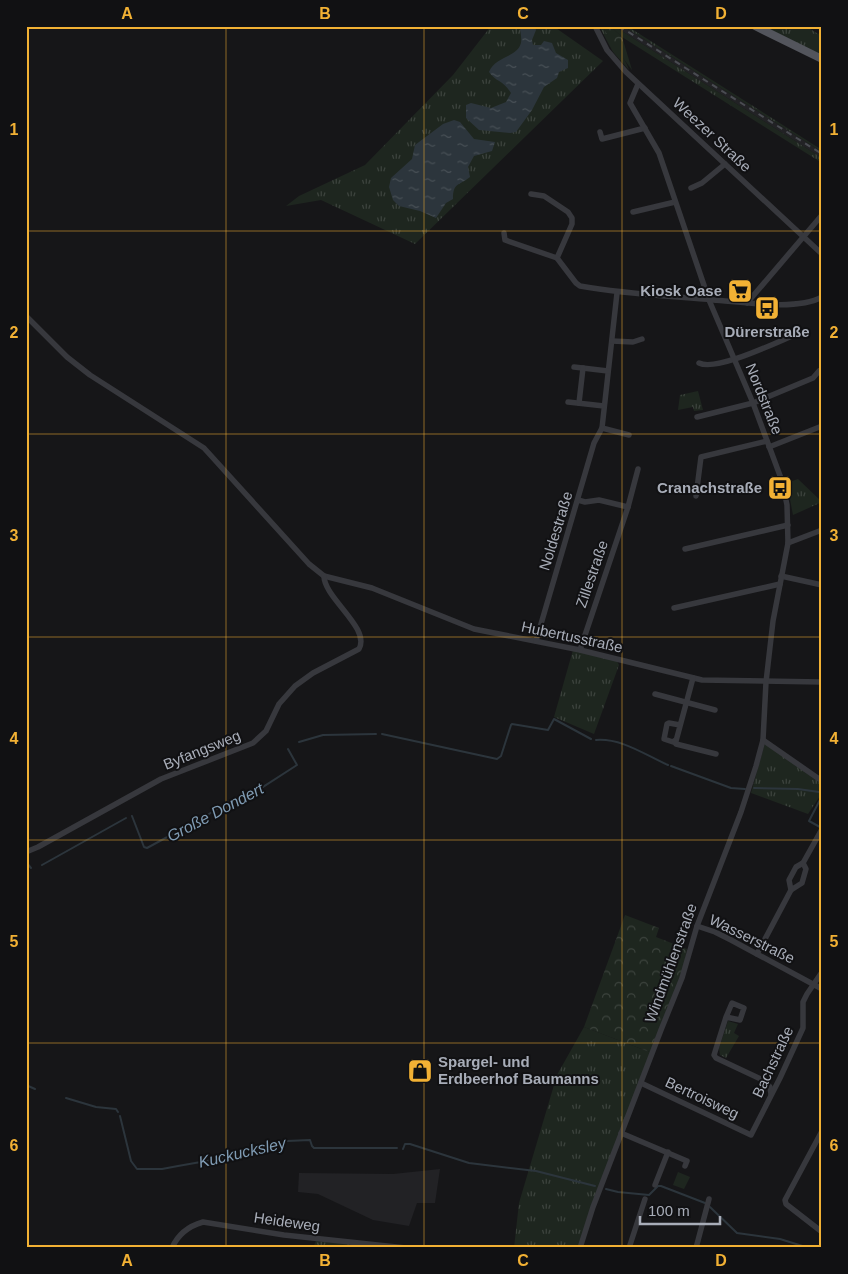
<svg xmlns="http://www.w3.org/2000/svg" width="848" height="1274" viewBox="0 0 848 1274" font-family="Helvetica,sans-serif">
<style>
.built{fill:#222225}
.grass{fill:url(#grass-tufts)}
.forest{fill:url(#forest-crowns)}
.water{fill:url(#water-ripples)}
.lines{fill:none;stroke-linecap:round;stroke-linejoin:round}
.stream{stroke:#2c353c;stroke-width:2}
.minor{stroke:#37383d;stroke-width:5.5}
.major{stroke:#53555c;stroke-width:8}
.rail{stroke:#4a4c52;stroke-width:2;stroke-dasharray:6 5;stroke-linecap:butt}
.grid{fill:none;stroke:#f2b134;stroke-width:1;stroke-opacity:0.55}
.labels{text-anchor:middle;stroke-width:4;stroke-linejoin:round;paint-order:stroke}
.street-label{font-size:15px;fill:#a8adb8;stroke:#111113}
.poi-label{font-size:15px;font-weight:bold;fill:#a8adb8;stroke:#111113;text-anchor:end}
.water-label{font-size:16px;font-style:italic;fill:#7f9bb3;stroke:#111113}
.neatline{fill:none;stroke:#f2b134;stroke-width:2}
.grid-label{font-size:16px;text-anchor:middle;font-weight:bold;fill:#f2b134}
</style>
<defs>
<pattern id="grass-tufts" width="24" height="20" patternUnits="userSpaceOnUse" patternTransform="scale(1.25)"><rect width="24" height="20" fill="#1e261f"/><path d="M3 7l-1-3M5 7V3M7 7l1-3M15 17l-1-3M17 17v-4M19 17l1-3" fill="none" stroke="#3c433d"/></pattern>
<pattern id="forest-crowns" width="20" height="18" patternUnits="userSpaceOnUse" patternTransform="scale(1.25)"><rect width="20" height="18" fill="#1e261f"/><path d="M2 6a3 3 0 1 1 6 0M12 15a3 3 0 1 1 6 0" fill="none" stroke="#3c433d"/></pattern>
<pattern id="water-ripples" width="26" height="14" patternUnits="userSpaceOnUse" patternTransform="scale(1.25)"><rect width="26" height="14" fill="#2c353c"/><path d="M2 4q2-2 4 0t4 0M15 11q2-2 4 0t4 0" fill="none" stroke="#485056"/></pattern>
</defs>
<rect width="100%" height="100%" fill="#161618"/>
<g class="built">
<path d="M614,26H623L822,152V158Z"/>
<path d="M440,1169L435,1203H417L409,1226L373,1220L318,1194L298,1192L299,1173L393,1174Z"/>
</g>
<g class="grass">
<path d="M491,26H553L603,61L415,244L321,200L286,206L299,196L365,165L453,75Z"/>
<path d="M599,26H603C610,42 624,54 629,70L613,52Z"/>
<path d="M610,26H614L822,158V163L622,37Z"/>
<path d="M623,26H627L822,150V152Z"/>
<path d="M763,26H805L822,36V55Z"/>
<path d="M698,391L703,410L694,411L693,407L678,410L680,395Z"/>
<path d="M798,479L822,502L793,515L787,483Z"/>
<path d="M573,650L617,661L619,665L594,734L554,717Z"/>
<path d="M765,743L822,784V793L808,814L751,793Z"/>
<path d="M728,1021L738,1024L734,1033L739,1036L726,1058L720,1055L719,1048Z"/>
<path d="M584,1027L652,1053L578,1248H514L519,1203L557,1075Z"/>
<path d="M678,1172L690,1177L684,1189L673,1185Z"/>
<path d="M316,1241L360,1245L361,1248H313Z"/>
</g>
<g class="forest">
<path d="M603,26H610L622,37L632,70L611,42Z"/>
<path d="M625,915L659,928L656,937L687,949L682,978L652,1053L584,1027Z"/>
</g>
<g class="water">
<path d="M520,26H534L536,30L532,40L533,45H541L544,41L552,43L556,53L568,60V68L559,72L557,78L544,87L532,110L516,132L510,133L479,130L466,118V105L471,103L491,108L506,102L511,93C503,80 496,82 489,72C495,56 517,58 521,43C522,37 520,32 520,26Z"/>
<path d="M454,120L460,122L474,139L495,142L492,151L474,156L468,167L470,177C459,186 453,182 453,199L446,203L436,218L420,211L399,206L393,200L389,187L391,178L412,159L415,145L443,124Z"/>
</g>
<g class="lines">
<g class="stream">
<path d="M382,734L497,759L501,756L511,725L512,724L548,730L554,719L591,739"/>
<path d="M596,740C622,738 645,755 668,765"/>
<path d="M299,742L323,735L376,734"/>
<path d="M671,766L731,788L745,789"/>
<path d="M754,788L798,789L819,792L822,794"/>
<path d="M132,816L144,847L147,848L206,816L227,802L249,796L297,765L288,749"/>
<path d="M820,827L809,821L822,796"/>
<path d="M26,862L31,868"/>
<path d="M42,865L126,818"/>
<path d="M26,1085L35,1089"/>
<path d="M66,1098L96,1107L116,1109L118,1112"/>
<path d="M120,1116L131,1161L137,1169H162L178,1166L257,1152L287,1141L310,1140L312,1146L314,1148H397"/>
<path d="M403,1149L405,1144H410L469,1163L536,1171L595,1186"/>
<path d="M606,1189L618,1192L649,1195L658,1186H661L705,1203"/>
<path d="M710,1207L737,1233L780,1239L809,1248"/>
</g>
<g class="minor">
<path d="M595,26L607,50L626,72L822,254"/>
<path d="M600,132L602,139L645,128"/>
<path d="M691,188L702,183L725,164"/>
<path d="M531,194L544,196L568,212L572,218V224L557,258"/>
<path d="M633,212L675,202"/>
<path d="M504,233L505,240L557,258L576,283L580,286C625,294 668,296 713,300C742,302 797,311 822,297"/>
<path d="M617,293L602,428L629,435"/>
<path d="M747,303L822,215"/>
<path d="M26,316L67,357L90,375L204,448L309,564L324,576L372,588L474,629L580,650L702,680L822,682"/>
<path d="M612,341L633,342L642,339"/>
<path d="M699,363C717,372 779,341 799,333"/>
<path d="M574,367L608,371"/>
<path d="M568,402L604,406"/>
<path d="M579,403L583,368"/>
<path d="M697,417L753,403L813,378L819,371"/>
<path d="M769,447L822,426"/>
<path d="M696,496L701,457L767,441"/>
<path d="M578,500L585,502L599,500L628,507"/>
<path d="M788,543L822,530"/>
<path d="M685,549L788,525"/>
<path d="M781,576L822,585"/>
<path d="M674,608L780,584"/>
<path d="M536,641L594,443L602,428"/>
<path d="M580,650L628,507L638,469"/>
<path d="M655,694L715,710"/>
<path d="M680,725L669,723L667,724L664,739L673,742L676,741L693,678"/>
<path d="M763,740L822,781"/>
<path d="M674,741L676,744L716,754"/>
<path d="M26,852L38,847L161,779L253,743L266,731L279,704L295,686L313,673L359,649C371,628 324,598 324,576"/>
<path d="M791,890L802,883L806,869L803,863"/>
<path d="M697,926L715,932L731,940L822,989"/>
<path d="M757,954L791,890L789,880L796,867L803,863L822,829"/>
<path d="M726,1017L732,1003L744,1008L740,1020L726,1017L714,1055L716,1058L765,1081L770,1087L771,1094"/>
<path d="M641,1083L751,1135L780,1078L803,1028V1002L807,994L822,972"/>
<path d="M822,1131L785,1200L786,1204L822,1232"/>
<path d="M621,1133L687,1161L685,1166"/>
<path d="M655,1185L668,1152"/>
<path d="M172,1248C178,1234 189,1226 203,1222L284,1235L406,1248"/>
<path d="M580,1248L593,1207L661,1030L682,978L697,926L741,812L756,766L763,740L766,682L773,621L788,543L787,505L782,481L753,403L709,300L659,153L630,103L638,84"/>
<path d="M629,1248L645,1199"/>
<path d="M696,1248L709,1199"/>
</g>
<path class="major" d="M755,26L822,59"/>
<path class="rail" d="M619,26L822,154"/>
</g>
<path class="grid" d="M226,26V1248M424,26V1248M622,26V1248M26,231H822M26,434H822M26,637H822M26,840H822M26,1043H822"/>
<defs>
<symbol id="supermarket-square" viewBox="-11 -11 22 22"><rect x="-9" y="-9" width="18" height="18" rx="4" fill="#f2b134" stroke="#111113"/><path d="M-6-5.5h2.5l.6 2H6L4.5 2H-2.5L-4.4-4H-6ZM-1.5 3.2a1.3 1.3 0 1 0 .1 0ZM3 3.2a1.3 1.3 0 1 0 .1 0Z" fill="#111"/></symbol>
<symbol id="bus-square" viewBox="-11 -11 22 22"><rect x="-9" y="-9" width="18" height="18" rx="4" fill="#f2b134" stroke="#111113"/><path d="M-5-6H5V4H4V6H2V4H-2V6H-4V4H-5ZM-3.5-4V0h7V-4ZM-3.5 1.2v1.5H-2V1.2ZM2 1.2v1.5H3.5V1.2Z" fill="#111"/></symbol>
<symbol id="shop-square" viewBox="-11 -11 22 22"><rect x="-9" y="-9" width="18" height="18" rx="4" fill="#f2b134" stroke="#111113"/><path d="M-5-2.5h2.3a2.7 3.5 0 0 1 5.4 0H5L5.5 6h-11ZM-1.5-2.5h3a1.5 2.3 0 0 0-3 0Z" fill="#111"/></symbol>
</defs>
<g fill-rule="evenodd">
<use href="#supermarket-square" x="726" y="277" width="28" height="28"/>
<use href="#bus-square" x="753" y="294" width="28" height="28"/>
<use href="#bus-square" x="766" y="474" width="28" height="28"/>
<use href="#shop-square" x="406" y="1057" width="28" height="28"/>
</g>
<g class="labels">
<g class="street-label">
<text transform="translate(712 135) rotate(43)" y="5">Weezer Straße</text>
<text transform="translate(764 399) rotate(68)" y="5">Nordstraße</text>
<text transform="translate(556 531) rotate(-73)" y="5">Noldestraße</text>
<text transform="translate(592 574) rotate(-71)" y="5">Zillestraße</text>
<text transform="translate(572 637) rotate(12)" y="5">Hubertusstraße</text>
<text transform="translate(202 750) rotate(-22)" y="5">Byfangsweg</text>
<text transform="translate(752 939) rotate(26)" y="5">Wasserstraße</text>
<text transform="translate(671 963) rotate(-70)" y="5">Windmühlenstraße</text>
<text transform="translate(773 1062) rotate(-65)" y="5">Bachstraße</text>
<text transform="translate(702 1098) rotate(25)" y="5">Bertroisweg</text>
<text transform="translate(287 1222) rotate(8)" y="5">Heideweg</text>
</g>
<g class="poi-label">
<text x="722" y="296">Kiosk Oase</text>
<text x="767" y="337" text-anchor="middle">Dürerstraße</text>
<text x="762" y="493">Cranachstraße</text>
<text x="438" y="1067" text-anchor="start">Spargel- und<tspan x="438" dy="17">Erdbeerhof Baumanns</tspan></text>
</g>
<g class="water-label">
<text transform="translate(215 812) rotate(-28)" y="6">Große Dondert</text>
<text transform="translate(242 1152) rotate(-13)" y="6">Kuckucksley</text>
</g>
</g>
<rect width="848" height="1274" fill="none" stroke="#111113" stroke-width="55"/>
<path d="M640 1216v8h80v-8" fill="none" stroke="#a8adb8" stroke-width="2.5"/>
<text x="648" y="1216" font-size="15" fill="#a8adb8" stroke="#111113" stroke-width="4" paint-order="stroke">100 m</text>
<rect x="28" y="28" width="792" height="1218" class="neatline"/>
<g class="grid-label">
<text x="127" y="19">A</text>
<text x="325" y="19">B</text>
<text x="523" y="19">C</text>
<text x="721" y="19">D</text>
<text x="14" y="135">1</text>
<text x="834" y="135">1</text>
<text x="14" y="338">2</text>
<text x="834" y="338">2</text>
<text x="14" y="541">3</text>
<text x="834" y="541">3</text>
<text x="14" y="744">4</text>
<text x="834" y="744">4</text>
<text x="14" y="947">5</text>
<text x="834" y="947">5</text>
<text x="14" y="1151">6</text>
<text x="834" y="1151">6</text>
<text x="127" y="1266">A</text>
<text x="325" y="1266">B</text>
<text x="523" y="1266">C</text>
<text x="721" y="1266">D</text>
</g>
</svg>
